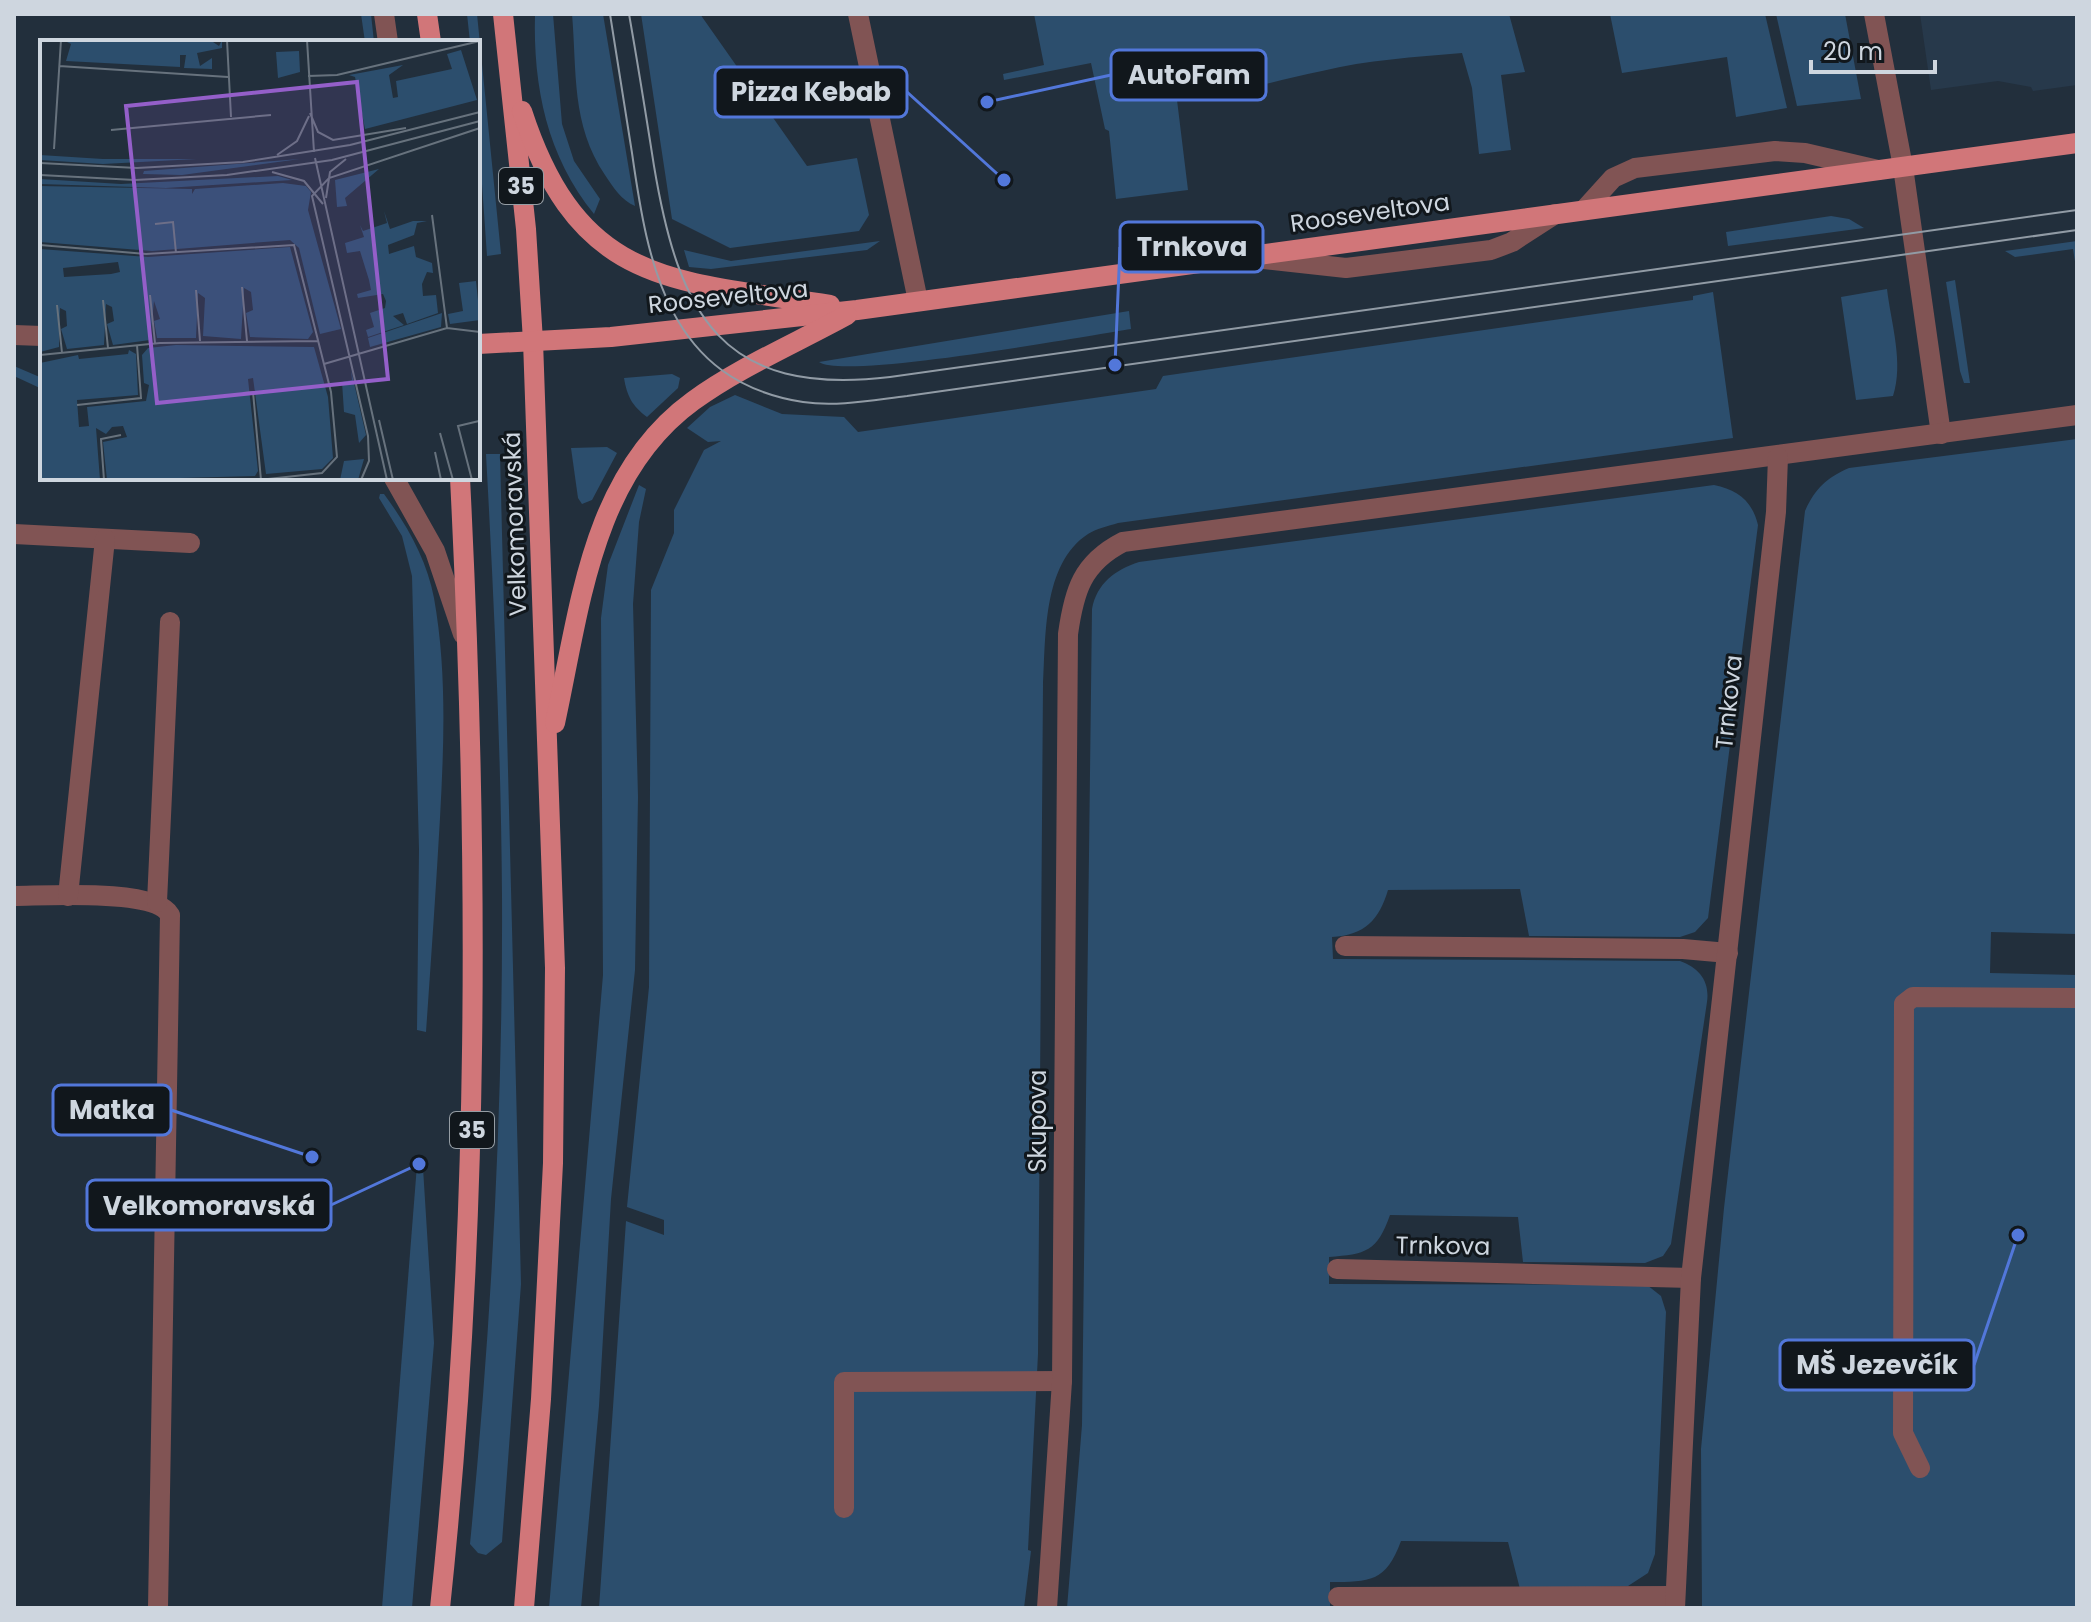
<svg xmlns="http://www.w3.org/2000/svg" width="2091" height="1622" viewBox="0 0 2091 1622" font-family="Poppins,sans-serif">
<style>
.built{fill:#27394b}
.green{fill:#2c4e6d}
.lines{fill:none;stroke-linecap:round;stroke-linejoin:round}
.minor{stroke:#815454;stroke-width:20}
.major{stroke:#d17679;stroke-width:20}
.tram{stroke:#919ba5;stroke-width:2}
.labels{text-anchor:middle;stroke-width:6;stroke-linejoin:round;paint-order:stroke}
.shield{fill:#11171c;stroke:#959da4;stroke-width:2}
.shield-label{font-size:22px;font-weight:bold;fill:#ced6df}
.street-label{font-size:24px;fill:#ced6df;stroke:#11171c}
.inset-road{fill:none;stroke:#67727d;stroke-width:2}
.view{fill:#945fc9;fill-opacity:0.15;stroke:#945fc9;stroke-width:4}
.inset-edge{fill:none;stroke:#ced6df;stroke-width:4}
.leader{fill:none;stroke:#5277da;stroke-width:3}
.callout-dot{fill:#5277da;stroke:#11171c;stroke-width:3}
.callout{fill:#11171c;stroke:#5277da;stroke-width:3}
.callout-label{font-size:26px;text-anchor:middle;font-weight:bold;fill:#ced6df}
</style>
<rect width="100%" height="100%" fill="#222f3c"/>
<path class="built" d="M1920,14H2077V85L2033,91L2031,87L1998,81L1931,90Z"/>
<g class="green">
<path d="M361,14H371L374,42H365Z"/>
<path d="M467,14H477L501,254L487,256L478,127V42H470Z"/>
<path d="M535,14H553L562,124L574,161L600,199L594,214C547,156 533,87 535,14Z"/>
<path d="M572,14H603L635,206C621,200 613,187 605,175C571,124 577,72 572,14Z"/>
<path d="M641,14H700L807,166L857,158L869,215L859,231L730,248L672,219Z"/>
<path d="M1034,14H1509L1525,72L1501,75L1511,150L1479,154L1472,88L1462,53C1415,57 1367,60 1322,71C1273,81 1227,96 1177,100L1188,190L1116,199L1109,131L1105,129L1091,63L1004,80L1003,74L1044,65Z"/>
<path d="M1610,14H1765L1787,108L1736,117L1727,57L1622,73Z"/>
<path d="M1776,14H1845L1861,99L1797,106Z"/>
<path d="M1831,216L1849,219L1864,228L1728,246L1726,232Z"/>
<path d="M880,241L867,250L711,269L689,267L684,250L731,261Z"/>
<path d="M2077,241V274L2073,249L2015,257L2005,251Z"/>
<path d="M1955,280L1970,383H1964L1960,371L1946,282Z"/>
<path d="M1887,289C1891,323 1904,363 1893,396L1856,400L1841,297Z"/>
<path d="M1713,292L1733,438L1118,523C1108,526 1096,529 1088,534C1042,564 1046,638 1043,686L1038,1354L1028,1550L1031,1551L1024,1608H599L626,1221L664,1235V1220L627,1207L649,987L651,590L674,533V510L704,450L721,441L708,442L687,428L710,407L735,395L782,414L844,417L858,432L1156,389L1163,376L1693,300V296Z"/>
<path d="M1129,311L1131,329C1086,336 844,380 819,362Z"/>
<path d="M14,366L42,378V389L14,376Z"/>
<path d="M672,374L680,378L678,388L647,417C632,406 627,396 624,378Z"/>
<path d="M2077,439V934L1991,932L1990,973L2077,975V1608H1702L1701,1449L1724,1208L1805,511C1815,489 1826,478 1849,468Z"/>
<path d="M607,447L617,453L592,500L582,504L578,498L571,448Z"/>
<path d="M486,454H500L521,1284L502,1542L486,1555L478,1553L470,1544C491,1329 503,1113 502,896C501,749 494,601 486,454Z"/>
<path d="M639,485L646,489L639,522L633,604L638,797L635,970L611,1199L599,1406L581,1608H549L603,975L601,618L608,565Z"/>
<path d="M1714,485C1737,490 1752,500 1758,525L1708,918L1695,932L1680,937L1529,936L1520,889L1388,890C1379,920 1365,935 1332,937L1333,959L1680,961C1699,968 1710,981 1707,1002L1671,1244L1663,1256L1645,1263L1523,1262L1518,1217L1390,1215C1377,1252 1366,1254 1329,1257V1284L1647,1285L1661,1296L1666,1312L1655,1554L1648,1573L1628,1586L1520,1589L1508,1542L1401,1541C1386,1582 1370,1582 1330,1582V1608H1067L1082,1425L1092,609C1097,583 1115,570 1139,562Z"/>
<path d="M380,494H384C407,525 427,560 434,598C447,671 444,744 440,818C436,889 431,960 426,1032L417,1030L419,849L412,576L402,536L379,498Z"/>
<path d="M417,1165L423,1168L434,1343L412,1608H382Z"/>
</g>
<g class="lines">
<g class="minor">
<path d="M384,14L388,42"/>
<path d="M858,14L918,301"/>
<path d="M1874,14L1903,167L1941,434"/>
<path d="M1584,210L1613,178L1635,168L1775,151L1805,153L1878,170"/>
<path d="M1255,258L1346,268L1491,250L1512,242L1555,214"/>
<path d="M14,335L42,336"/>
<path d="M394,478L435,551L463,634"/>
<path d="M14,534L190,543"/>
<path d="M14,896C45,896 155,888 170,915L158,1608"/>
<path d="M68,896L105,539"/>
<path d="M157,902L170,622"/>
<path d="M1345,946L1683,949L1728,953"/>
<path d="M1337,1269L1691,1278"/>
<path d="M1920,1468L1903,1433L1904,1004L1913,997L2077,998"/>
<path d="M844,1508V1382L1062,1381"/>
<path d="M1338,1597L1675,1596"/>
<path d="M1047,1608L1062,1381L1068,634C1074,591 1082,563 1123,542L2077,415"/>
<path d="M1675,1608L1691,1278L1776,512L1778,457"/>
</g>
<g class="major">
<path d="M427,14L431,42"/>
<path d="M503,14L526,229L533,341L555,968L553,1163L541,1399L524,1608"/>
<path d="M522,111C579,286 671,280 830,305"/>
<path d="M478,344L611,337L857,310L2077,143"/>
<path d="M555,723C580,609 591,475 693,401C740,367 796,343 847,315"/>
<path d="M440,1608C480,1232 479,855 460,478"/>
</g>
<g class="tram">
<path d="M610,14C617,60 625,107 632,153C648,265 668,381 803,402C837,407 873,400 907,396L2077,230"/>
<path d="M629,14C638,65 646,115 654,166C679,315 721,397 890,377L2077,210"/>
</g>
</g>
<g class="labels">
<g class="shield">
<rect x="499" y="168" width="44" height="36" rx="6"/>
<rect x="450" y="1112" width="44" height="36" rx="6"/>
</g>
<g class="shield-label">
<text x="521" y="194">35</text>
<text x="472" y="1138">35</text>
</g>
<g class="street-label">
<text transform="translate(1370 213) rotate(-8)" y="8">Rooseveltova</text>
<text transform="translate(728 297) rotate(-6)" y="8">Rooseveltova</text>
<text transform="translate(515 524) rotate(-92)" y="8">Velkomoravská</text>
<text transform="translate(1729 702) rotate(-84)" y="8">Trnkova</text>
<text transform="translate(1038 1121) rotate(-90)" y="8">Skupova</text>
<text transform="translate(1443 1246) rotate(1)" y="8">Trnkova</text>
</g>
</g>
<g transform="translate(40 40)">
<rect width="440" height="440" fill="#222f3c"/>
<path d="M23,0H170L179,6L182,0V8L157,13L160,26L172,18V29L144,28L146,15H140V27L26,21L31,4ZM421,10L437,60L325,89L315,37L309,35L363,25L349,35L353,58L358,57L356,41L412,29L407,14ZM259,11L260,32L238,38L236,12ZM0,115L63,119H157L63,124L0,120ZM260,119L142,135L103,134L104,131ZM339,129L305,158L307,166L297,167L295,140ZM238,136L252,140L126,148L0,144V139L81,144ZM243,143L266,146L271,152L268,170L301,289L280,294L259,208L250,200L112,211L0,202V146L152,149V154L155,149ZM344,171L350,189L373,181H387L377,183L374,195L348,205L349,214L374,206L376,217L392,223L393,233L387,232L382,244L383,256L396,255L398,273L367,284L363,273L353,276L364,285L328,297L326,290L334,287L330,273L345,268L346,261L343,254L318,258L317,254L331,250L329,240L320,211L307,213L305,203L324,197L320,185L323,191L347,183ZM250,207L273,292L268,299L210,297L206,273L213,270L211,252L204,248L201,299L163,296L165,258L158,253L156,298H117L114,281L120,279L114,261L110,300L73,305L67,284L74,281L72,267L66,264L64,305L27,309L21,289L27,286L26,271L20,268L19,307L0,312V209L108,217ZM78,222L80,232L71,234L24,237L23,228ZM436,241L440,280L410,284L408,274L423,271L419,243ZM402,273L401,287L330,307L328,298ZM136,305L274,307L288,357L293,418L282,429L226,434L213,338L208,339L218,431L215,436L67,440L63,402L87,397L83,386L72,387L66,394L56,388L60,440H0V323L38,315L39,319L88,314L89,310L96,314L98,355L37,360L39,387L49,386L47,367L106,361L109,345L104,343L102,315L108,308ZM311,330L326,395L319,403L315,375L304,372L302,342L312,340ZM324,419L318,440H300L304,421Z" fill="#2c4e6d" fill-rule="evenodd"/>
<path class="inset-road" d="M187,0L191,77M267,0L274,112M19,26L188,37M268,36L297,35L440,1M270,73L278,92L293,100L366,88M71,90L231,75M14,109L21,0M237,115L257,101L269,76M275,118L347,440M0,123L97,128L203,122L310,105L440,72M232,132L264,141L283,164M0,135L95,140L187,135L292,120L440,81M286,158L290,132L306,119M392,175L407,288M115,184L133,182L136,213M0,205L106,214L254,205L291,352L297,417L282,433L219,440M202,247L207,301M156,250L160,301M110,255L115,303M63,260L68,308M17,265L22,313M0,315L120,303L278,301M284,324L407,288L440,292M203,353L213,352L221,440M37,365L101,358L97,305M339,380L353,440M400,393L413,440M395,412L401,440M64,440L61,399L81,395M321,440L329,421L328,396L272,156L289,138L440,88M432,440L418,386L439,381"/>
<path class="view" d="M317,42L348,339L117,363L86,66Z"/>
<rect width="440" height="440" class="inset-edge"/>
</g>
<path class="leader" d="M987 102L1111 75M1004 180L907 92M1115 365L1120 247M312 1157L171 1110M419 1164L331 1205M2018 1235L1974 1365"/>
<g class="callout-dot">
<circle cx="987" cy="102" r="8"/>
<circle cx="1004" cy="180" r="8"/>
<circle cx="1115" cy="365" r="8"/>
<circle cx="312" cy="1157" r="8"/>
<circle cx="419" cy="1164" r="8"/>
<circle cx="2018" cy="1235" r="8"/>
</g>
<g class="callout">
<rect x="1111" y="50" width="155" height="50" rx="8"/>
<rect x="715" y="67" width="192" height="50" rx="8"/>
<rect x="1120" y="222" width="143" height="50" rx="8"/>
<rect x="53" y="1085" width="118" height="50" rx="8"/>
<rect x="87" y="1180" width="244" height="50" rx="8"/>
<rect x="1780" y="1340" width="194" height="50" rx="8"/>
</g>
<g class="callout-label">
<text x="1189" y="84">AutoFam</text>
<text x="811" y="101">Pizza Kebab</text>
<text x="1192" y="256">Trnkova</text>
<text x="112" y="1119">Matka</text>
<text x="209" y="1215">Velkomoravská</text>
<text x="1877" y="1374">MŠ Jezevčík</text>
</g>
<rect width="2091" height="1622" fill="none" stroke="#ced6df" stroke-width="32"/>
<path d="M1811 60v12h124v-12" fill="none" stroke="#ced6df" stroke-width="4"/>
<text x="1823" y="60" font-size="24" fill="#ced6df" stroke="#11171c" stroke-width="6" paint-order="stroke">20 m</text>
</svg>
